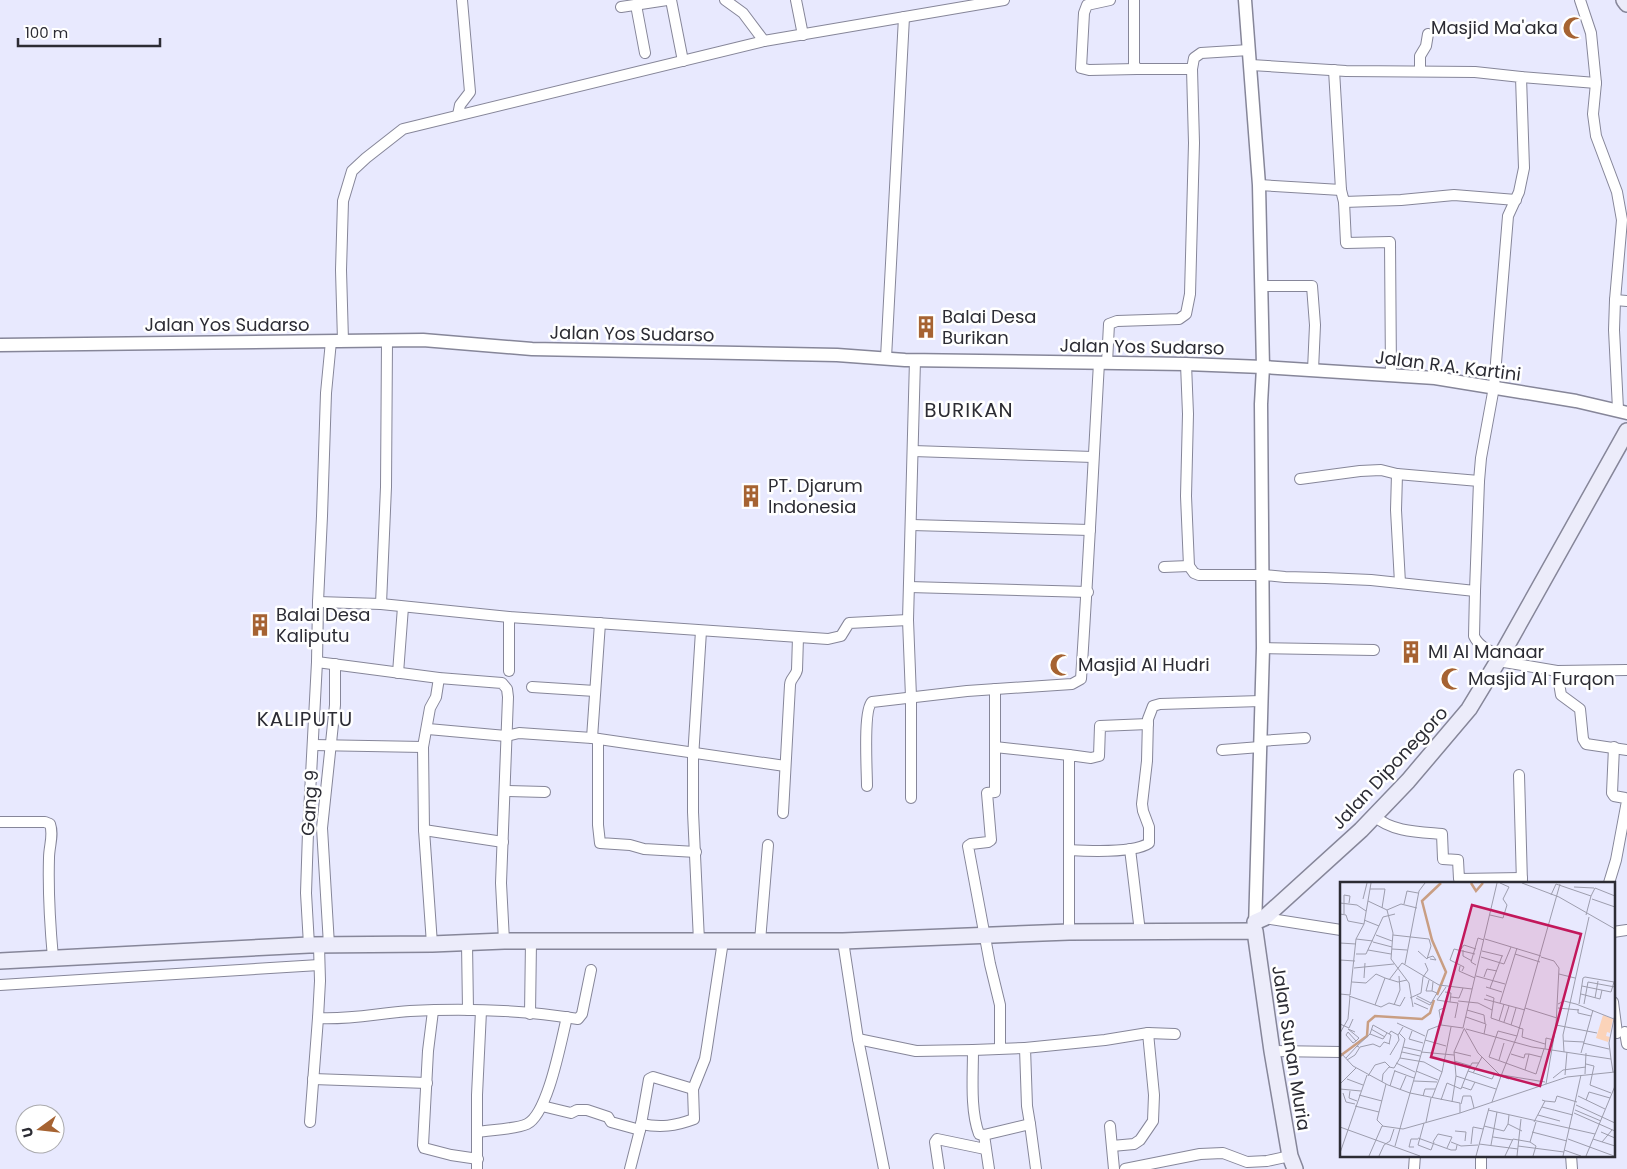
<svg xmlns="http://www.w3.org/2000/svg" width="1627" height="1169" viewBox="0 0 1627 1169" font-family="Poppins,sans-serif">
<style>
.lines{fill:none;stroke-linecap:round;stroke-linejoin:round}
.minor-casing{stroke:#868699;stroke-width:12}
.tertiary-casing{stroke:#868699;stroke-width:15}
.secondary-casing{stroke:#868699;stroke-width:18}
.minor{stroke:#fff;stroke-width:10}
.tertiary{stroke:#fff;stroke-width:12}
.secondary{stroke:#ececfa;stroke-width:15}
.labels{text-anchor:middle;stroke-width:5;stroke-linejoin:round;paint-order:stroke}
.poi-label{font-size:18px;fill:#2c2c34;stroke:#fff;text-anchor:start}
.street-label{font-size:18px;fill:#2c2c34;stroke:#fff}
.quarter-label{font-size:20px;letter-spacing:1px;fill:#2c2c34;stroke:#fff}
.inset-river{fill:none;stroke:#c99e83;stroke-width:2.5}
.inset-road{fill:none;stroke:#9d9dad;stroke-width:1}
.view{fill:#c2185b;fill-opacity:0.15;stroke:#c2185b;stroke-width:2.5}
.inset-edge{fill:none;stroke:#2c2c34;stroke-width:2.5}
</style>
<rect width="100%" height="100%" fill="#e8e9fe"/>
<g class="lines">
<defs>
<g id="minor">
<path d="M671,0L683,61"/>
<path d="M725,0L743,13L764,41"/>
<path d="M796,0L803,35"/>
<path d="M1110,0L1087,5L1084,13L1081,68L1089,70L1137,69"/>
<path d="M1134,0V64L1137,69H1192L1194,58L1201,53L1249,50"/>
<path d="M1580,0L1591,33L1596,83L1593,114L1596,136L1617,192L1622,220L1615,300L1614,330L1618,409"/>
<path d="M636,5L645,53"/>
<path d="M621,7L667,0"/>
<path d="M1334,70L1341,190L1344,202L1401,200L1454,195L1516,200"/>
<path d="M1420,70V56L1426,46L1428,34"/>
<path d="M1521,77L1596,83"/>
<path d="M458,115L460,105L470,92L462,0"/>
<path d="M1259,185L1341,190"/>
<path d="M1344,202L1346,243L1390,242L1391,375"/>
<path d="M1261,286H1312L1315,325L1313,370"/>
<path d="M1615,300L1627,301"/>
<path d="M343,341L341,270L343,201L352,171L366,158L403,129L764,41L1004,0"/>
<path d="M886,358L904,17"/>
<path d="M1107,363L1109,324L1117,321L1179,319L1186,314L1190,294L1194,143L1192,69"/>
<path d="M1186,364L1188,414L1186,496L1189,566L1194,573L1199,575H1264L1285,577L1325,578L1371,580L1475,591L1479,481L1481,458L1494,387L1508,216L1519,192L1524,168L1521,77L1475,72L1346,71L1251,65"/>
<path d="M913,451L1093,457"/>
<path d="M1397,474L1396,510L1400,583"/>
<path d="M1300,479L1360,471L1381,470L1397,474L1479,481"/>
<path d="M912,525L1090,530"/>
<path d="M1164,567L1189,566"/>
<path d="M909,587L1088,592"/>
<path d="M1475,591L1474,636C1479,647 1490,651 1501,656"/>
<path d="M318,602L381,604L509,617L828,639L841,636L849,623L908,620"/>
<path d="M381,604L386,487L387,341"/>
<path d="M509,617V671"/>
<path d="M1263,648L1374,650"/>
<path d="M1498,661L1557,671L1627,670"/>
<path d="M317,662L439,678L502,683L507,689L508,697L501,883L504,941"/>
<path d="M1557,671L1561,695L1580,709L1583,739L1586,744L1627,750"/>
<path d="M398,673L403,607"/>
<path d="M532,687L595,691"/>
<path d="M995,689V792L987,793L991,840L988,842L971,844L968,846L990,964L1000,1005V1048"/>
<path d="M428,729L506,736L519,733L592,738L785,766"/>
<path d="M592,738L600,623"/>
<path d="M598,739V825L600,843L630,845L644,849L696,852"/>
<path d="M1260,741L1305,738"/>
<path d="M313,745L423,747"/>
<path d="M995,747L1069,755"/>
<path d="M1222,750L1260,747"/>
<path d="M1519,775L1522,883"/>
<path d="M867,786C867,771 863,710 872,702L967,691L1072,684L1081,679C1088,574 1093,468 1099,363"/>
<path d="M505,791L545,792"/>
<path d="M911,798V697L908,620L915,360"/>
<path d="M783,813L790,685C790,679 796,676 797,670L798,637"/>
<path d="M1374,816C1392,832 1419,832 1442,834L1443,859L1458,860L1459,879L1522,878"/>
<path d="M0,822H45L50,824C54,835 49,846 49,858C48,891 50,925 53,958"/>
<path d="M424,830L503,842"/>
<path d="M1130,849L1140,932"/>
<path d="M1069,850C1087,851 1135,853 1149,843V827L1143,811L1142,804L1147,761L1148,719L1153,706L1160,704L1261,701"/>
<path d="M1609,883L1616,860L1627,801L1625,798L1614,796L1612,793L1614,747"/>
<path d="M1264,918L1341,930"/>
<path d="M1069,932V755L1091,758L1099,756L1100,726L1148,724"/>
<path d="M1613,932L1627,930"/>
<path d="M699,941L693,812V758L701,631"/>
<path d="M760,941L768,845"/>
<path d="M843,941L858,1039L884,1169"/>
<path d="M467,943L468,1010"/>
<path d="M432,944L424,830L423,747L430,708L436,697L439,678"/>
<path d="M309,945L306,893L308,832L317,662L318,602L322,516L326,393L331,341"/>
<path d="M329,945L322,828L335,705V664"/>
<path d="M319,946L320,981L318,1018C349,1020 379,1013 410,1011C465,1008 523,1010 578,1019L582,1014L591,970"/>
<path d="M0,985L319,965"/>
<path d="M1613,1002L1617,1033"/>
<path d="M433,1011L428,1051L423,1145L424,1148L451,1155L478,1159"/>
<path d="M530,1014L531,941"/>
<path d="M1625,1032L1627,1044"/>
<path d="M858,1039L916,1051L973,1050C973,1076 970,1110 979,1134L984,1135"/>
<path d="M973,1050L1025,1048"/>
<path d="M1272,1051L1341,1052"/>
<path d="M313,1079L427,1083"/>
<path d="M542,1106L571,1113L577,1110H587L608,1117L611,1122L640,1130"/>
<path d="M310,1122L318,1018"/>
<path d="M641,1124C661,1128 675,1126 694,1119L693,1089L705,1059L707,1047L723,941"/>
<path d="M1030,1124L1027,1106L1025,1048L1105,1040L1148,1033L1175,1034"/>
<path d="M1110,1126L1114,1169"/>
<path d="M478,1132C490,1130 517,1129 527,1124C548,1114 561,1041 567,1017"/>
<path d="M1112,1146L1134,1144L1140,1140L1153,1121L1154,1095L1148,1033"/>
<path d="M1571,1155L1572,1169"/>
<path d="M477,1169V1095L481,1011"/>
<path d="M630,1169L640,1130L649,1079L653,1077L693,1089"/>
<path d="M939,1169L935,1142L937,1139L985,1149"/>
<path d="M989,1169L984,1135L1030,1124L1036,1169"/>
<path d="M1125,1169L1200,1154L1223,1153L1247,1162L1267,1161L1290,1156"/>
<path d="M1414,1169L1415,1155"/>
<path d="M1481,1169V1155"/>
</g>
<g id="tertiary">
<path d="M1245,0L1259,185L1263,367L1261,404L1263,648L1255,929"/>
<path d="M0,345L423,340L532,349L837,355L905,360L1186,364L1263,367L1435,378L1576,401L1627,413"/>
</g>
<g id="secondary">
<path d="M1624,0L1627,4"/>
<path d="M1255,922L1264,918L1361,830L1408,781L1469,709L1501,656L1627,431"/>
<path d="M0,961L309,945L432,944L504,941H843L1069,932L1255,931L1272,1051L1290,1156L1295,1169"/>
</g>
</defs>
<use href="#minor" class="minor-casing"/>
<use href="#tertiary" class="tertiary-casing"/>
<use href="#secondary" class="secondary-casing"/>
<use href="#minor" class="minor"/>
<use href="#tertiary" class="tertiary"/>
<use href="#secondary" class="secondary"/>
</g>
<defs>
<symbol id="mosque-bare" viewBox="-9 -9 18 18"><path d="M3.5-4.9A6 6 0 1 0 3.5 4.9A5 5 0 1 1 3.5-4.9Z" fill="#a66332" stroke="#fff" stroke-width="2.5" paint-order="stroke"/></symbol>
<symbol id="building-bare" viewBox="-9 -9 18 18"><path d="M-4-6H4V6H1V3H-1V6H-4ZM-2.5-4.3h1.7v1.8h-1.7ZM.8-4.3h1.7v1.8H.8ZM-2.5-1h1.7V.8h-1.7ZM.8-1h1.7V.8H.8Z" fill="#a66332" stroke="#fff" stroke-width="2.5" paint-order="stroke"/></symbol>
</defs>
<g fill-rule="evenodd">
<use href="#mosque-bare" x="1558" y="12" width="32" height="32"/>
<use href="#building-bare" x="910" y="311" width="32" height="32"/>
<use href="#building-bare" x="735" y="480" width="32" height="32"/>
<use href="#building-bare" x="244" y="609" width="32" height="32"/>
<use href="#building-bare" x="1395" y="636" width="32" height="32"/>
<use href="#mosque-bare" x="1045" y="649" width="32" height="32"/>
<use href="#mosque-bare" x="1436" y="663" width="32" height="32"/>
</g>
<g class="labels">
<g class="poi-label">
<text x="1558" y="34" text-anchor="end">Masjid Ma'aka</text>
<text x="942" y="323">Balai Desa<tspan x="942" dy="21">Burikan</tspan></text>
<text x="768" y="492">PT. Djarum<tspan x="768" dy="21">Indonesia</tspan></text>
<text x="276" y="621">Balai Desa<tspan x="276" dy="21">Kaliputu</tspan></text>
<text x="1428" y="658">MI Al Manaar</text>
<text x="1078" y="671">Masjid Al Hudri</text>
<text x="1468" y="685">Masjid Al Furqon</text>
</g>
<g class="street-label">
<text x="227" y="331">Jalan Yos Sudarso</text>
<text transform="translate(632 334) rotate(1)" y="6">Jalan Yos Sudarso</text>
<text transform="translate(1142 347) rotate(1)" y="6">Jalan Yos Sudarso</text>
<text transform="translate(1448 366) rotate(7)" y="6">Jalan R.A. Kartini</text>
<text transform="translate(1390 768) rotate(-47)" y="6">Jalan Diponegoro</text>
<text transform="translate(310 803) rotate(-86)" y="6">Gang 9</text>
<text transform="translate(1291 1048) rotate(81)" y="6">Jalan Sunan Muria</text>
</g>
<g class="quarter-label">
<text x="969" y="417">BURIKAN</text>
<text x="305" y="726">KALIPUTU</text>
</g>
</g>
<g transform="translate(1340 882)">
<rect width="275" height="275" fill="#e8e9fe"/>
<path d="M263,133L273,137L270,151L267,150L266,154L270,155L268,160L256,156Z" fill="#fbd3b9"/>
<path class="inset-river" d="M131,1L136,9L143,1M97,113L106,90L92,58L82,19L101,1M0,174L27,154L28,140L35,134L82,137L90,131L94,118"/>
<path class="inset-road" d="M182,1L219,15L275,47M234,5L254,6M30,7H45L42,26M211,13L216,2L251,14L246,33M251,14L255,6L275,14M23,17L27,1M252,17L275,25M28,19L47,28M0,21L17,23L26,29M64,22L67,9L78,11M47,28L53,51L51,77L69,101L73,125M47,28L61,22L77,26M0,32L6,33L8,39L24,42M4,32V13L10,14L9,21M150,33L163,36L167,23L163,17L169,5L160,1M24,38L39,44M36,53L52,59M53,53L89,57L91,64L87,77L78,69M16,57L33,59M145,57L201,74M33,60L52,65M0,61L16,62M52,67L67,68M121,67L124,63L136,67M28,68L51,72M123,68V74L132,79M142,69L163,74M16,72H26L43,35L55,32M175,72L200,80M141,75L164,82L171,65M201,75L214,79L219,86L216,143L206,202M87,76L93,74L96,78L90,77M0,78L15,79M65,82L79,9L85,1M136,83L131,80L138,56L144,58M120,84L119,89L135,96M14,86L54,82M122,89L124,85L110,78L114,67L135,72M219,92L235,96M136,94L165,102M144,95L147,87L157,89M24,96L25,81M49,98L62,81L99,103L132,107M89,98L86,109H92L93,100M12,100L26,101L36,92L45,96M248,100L275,105M146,105L162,110M150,106L162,74M105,110L111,111L110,120L97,118L106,105M0,112L10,113L16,57L24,42L31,1M241,112L260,117L262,108M146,113L154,116L151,136L180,146M9,114L41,125L49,121L60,124L65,115M77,114L91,121M111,115L119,116L123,106M70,116L81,111L83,95L88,88L85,81M76,116L90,123L97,111L92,109M255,116L258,99M144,117L185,128M118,119L138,121L152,128M110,120L118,121L115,136M74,121L88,127M160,121L177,66M218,122L224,119L236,122L274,137M239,122L243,96L245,95L274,100L271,110L242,104M244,122L248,100M35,123L45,96L58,100L67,98M54,123L60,108L59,94M185,126L217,136M218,126L239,128M238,127V131L251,134M127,128L144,133L145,141M126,135L146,142L144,152M159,139L164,122M101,140L99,128L104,126M164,140L169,124M57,141L85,154M0,142L9,146L13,137M101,143L105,119M171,143L176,126M216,143L257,151M124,146L138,171L161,194L152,220M179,146L183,147L182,155L205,162M31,147L45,155M126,147L192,165L271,177L273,190M72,149L69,157L83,161M15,150L8,147L19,156L16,159L13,161L6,153L8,150L16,159M0,151L8,137L10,114M59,151L65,157L63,165M30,152L43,157L47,151M49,152L51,149L58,153L63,145M177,154L158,149L149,175L196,192L204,167M85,158L106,164M224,159L244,160M243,161L269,167M19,165L17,164L30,152L33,143L51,153L49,162M205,167L206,156L214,158M0,170L13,184L48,203L70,211L120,221V231M62,170L80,174M81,170L114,173M114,170L131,174M224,170L223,153L249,35M241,171L253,128M171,172L184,176L185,172H189M50,173L59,158L58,153M6,176L17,164M60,176L63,165L81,169M271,177L269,161L275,132M7,178L15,173L20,165L33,162L40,165L44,160L50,162M159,178L164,161M114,179L131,184M56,181L75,190M246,182L254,184L250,203L271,211M185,188L189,172L201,175M55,189L74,196M76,189L98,198M128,189L132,181H139M133,191L142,175M245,192L246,171M162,193L205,200M225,193L227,170M28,194L35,183L45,180L50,185M116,194L156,207M213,196L223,188L246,185M7,197L23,203M169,197L161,194L177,154L220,2M74,199L97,200M42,200L43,192L49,185L54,186L60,176L84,180L102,190M1,201L16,186M50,204L55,188M122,205L131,208L135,200M0,207L21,209M60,208L66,194M10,209L9,216L17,219M3,211L6,220L15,222M19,213L42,219M83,214L85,207H95M238,214L265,227M92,216L102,190L111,145M101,218L107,201L121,207L128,189L152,197L154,193M246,218L249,210L270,216M205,219L215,220L217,214L237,220M112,220L116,194L114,170L124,147M121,222L123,214H131L134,226M236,223L275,241M15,224L39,230M202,225L233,233M148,228L255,252M235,228L261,239M234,231L275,249M169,233L168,242L182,249M198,233L220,239M86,240L91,216M194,240L205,219L202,218M84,241L78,263L91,268L94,260M43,244L37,238L46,202M144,244L164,249L168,242M0,245L80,274M115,249L126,250L125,259M192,250L227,259M261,250L275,256M153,255L173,258M78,256L111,268H116L117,263M228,257L274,274M253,257L275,264M93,260L98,252L112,255L107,266M111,260L121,264L138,263M262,260L272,248M131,262L133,245L143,247M139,262L178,267M151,263L157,230M55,264L88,148L101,143L123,146L157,1M178,264L224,270M74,265H69L71,257H78M224,268L241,274M0,271L27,193M29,274L42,244L63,247L120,231L227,195L275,190M39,274L44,263L50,259L54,247M136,274L149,226M165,274L173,257L190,260M177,274L181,237M193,274L196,264L190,260L196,240M223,274L241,193M246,274L275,204"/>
<path class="view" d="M132,23L241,52L200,204L91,175Z"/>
<rect width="275" height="275" class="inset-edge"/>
</g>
<g transform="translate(40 1129) rotate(255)"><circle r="24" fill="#ffffff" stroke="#ababae"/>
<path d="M0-4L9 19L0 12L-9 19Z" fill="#a66332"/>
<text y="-8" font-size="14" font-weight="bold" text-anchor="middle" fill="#2c2c34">U</text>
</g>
<path d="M18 38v8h142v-8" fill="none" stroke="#2c2c34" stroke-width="2.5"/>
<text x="25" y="38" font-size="15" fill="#2c2c34" stroke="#ffffff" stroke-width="4" paint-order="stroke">100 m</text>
</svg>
